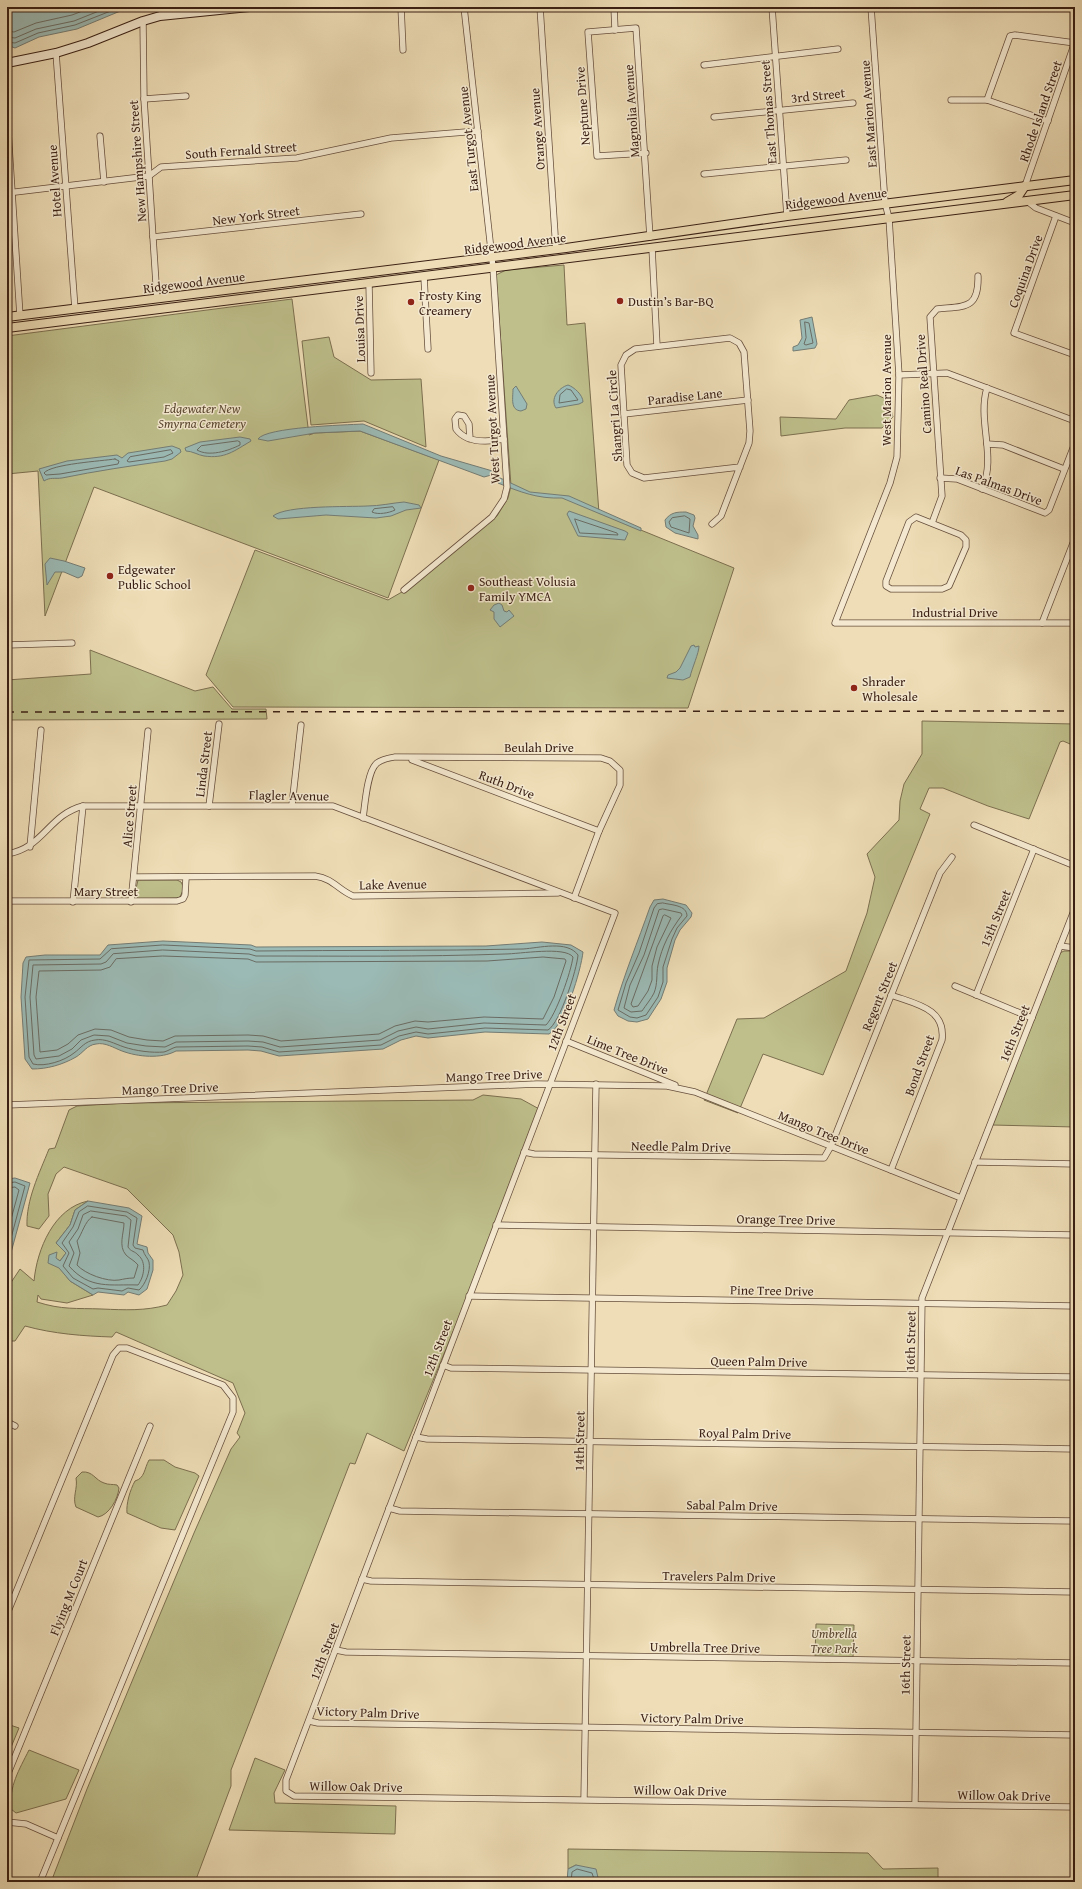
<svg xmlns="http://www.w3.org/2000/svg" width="1082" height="1889" viewBox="0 0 1082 1889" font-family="'Gentium Book Plus',serif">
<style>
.green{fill:#bebf8b;stroke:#7c6f4f}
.water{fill:#9bbab5;stroke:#747c74}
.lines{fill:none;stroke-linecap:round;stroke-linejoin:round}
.shore{stroke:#6a6c64;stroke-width:1}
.street-casing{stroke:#664e3c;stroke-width:7}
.secondary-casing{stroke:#391f13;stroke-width:10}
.primary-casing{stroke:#391f13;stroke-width:10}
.street{stroke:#f4e9d0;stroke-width:5.5}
.secondary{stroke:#f4e9d0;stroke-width:8}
.primary{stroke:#eeddb6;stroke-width:8}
.rail{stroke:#391f13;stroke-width:1.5;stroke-dasharray:7 7;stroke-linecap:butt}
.poi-dot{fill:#8f2418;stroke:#f4e9d0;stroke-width:1.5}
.labels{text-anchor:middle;stroke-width:3;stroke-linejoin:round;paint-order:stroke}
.street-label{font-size:13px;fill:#391f13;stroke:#f4e9d0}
.poi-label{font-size:13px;fill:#391f13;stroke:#f4e9d0;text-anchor:start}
.park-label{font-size:13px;font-style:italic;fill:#5a4731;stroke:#f4e9d0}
</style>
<rect width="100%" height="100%" fill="#eeddb6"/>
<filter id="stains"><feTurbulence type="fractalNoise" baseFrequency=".005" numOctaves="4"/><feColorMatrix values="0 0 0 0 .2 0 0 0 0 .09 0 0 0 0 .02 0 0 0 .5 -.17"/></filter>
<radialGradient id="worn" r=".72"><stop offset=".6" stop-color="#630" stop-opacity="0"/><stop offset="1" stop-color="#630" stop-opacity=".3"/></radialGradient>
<g class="green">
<path d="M564,265L567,325L585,323L599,513L734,568L688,708L233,707L206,675L255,550L388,600L414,585L497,516L508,498L511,486L496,275L506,270Z"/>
<path d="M292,299L309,435L315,433L360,431L439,460L388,598L94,487L45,616L38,471L7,474V336Z"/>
<path d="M329,337L334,357L371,380L421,379L426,447L364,421L311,425L302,341Z"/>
<path d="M877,395L888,400L893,417L882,428H845L781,436L780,417L836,419L849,400Z"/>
<path d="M90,650L195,691L213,687L232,709H266L267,719L7,720V680L91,674Z"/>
<path d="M922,721L1075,724V746L1063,741L1060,742L1029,819L988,806L943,788H929L920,809L930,814L823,1075L763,1054L738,1113L704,1100L737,1019L764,1018L846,971L867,913L875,877L867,854L899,820L900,801L904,784L922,754Z"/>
<path d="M138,880H177L181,882L184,888L180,897L177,898L138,899L135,893Z"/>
<path d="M1064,951H1075V1127L992,1125L1060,953Z"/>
<path d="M483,1095L521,1099L541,1110L483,1259L404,1451L367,1433L355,1464L350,1463L231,1770V1786L195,1882H51L87,1789L194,1533L231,1449L240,1437L237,1433L245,1413L233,1383L116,1332L112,1337C83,1336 54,1334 25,1326L15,1341H7V1285L10,1284L20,1269L34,1281C37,1249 54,1208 88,1201L75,1210L70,1225L56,1243L66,1253L60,1261L50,1255L70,1281L93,1295L67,1303L41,1299L38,1295L37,1302C62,1310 76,1308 102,1309C125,1310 145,1311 167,1305L176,1291L183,1275L179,1252L173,1235L127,1189L64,1167L56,1174L48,1194L49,1216L39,1229L27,1226C26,1200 39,1174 49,1149L55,1148L69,1110L77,1106L126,1103L473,1100Z"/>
<path d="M149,1460H164L175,1467L195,1473L199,1476L175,1530L161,1528L127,1513C126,1504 130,1490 135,1481C145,1478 144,1469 149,1460Z"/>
<path d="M82,1472C93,1471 95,1480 104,1483C109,1485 112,1484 117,1485L119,1488C118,1499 109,1515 98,1517L76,1507C72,1497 78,1489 76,1478Z"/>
<path d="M816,1624L854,1625L853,1657L815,1656Z"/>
<path d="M7,1724L19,1728L7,1757Z"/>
<path d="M29,1750L79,1770L66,1799L16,1813L11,1809C9,1786 19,1770 29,1750Z"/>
<path d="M255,1758L285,1770L274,1793L275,1803L396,1806L395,1834L229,1830Z"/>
<path d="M568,1849L868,1853L883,1869L938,1868V1882H599V1879L576,1865L568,1869Z"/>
</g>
<g class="water">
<path d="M7,7H130L77,29L39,37L15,48L7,45Z"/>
<path d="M812,317L817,344L815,348L793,351V347L798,345L802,338L800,320Z"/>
<path d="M568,385C574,387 583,395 583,402L579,404L556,408C550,399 558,388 568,385Z"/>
<path d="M516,386L527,404L526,409L521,411C510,410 513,398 513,389Z"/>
<path d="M363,424L441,456L496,472L498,477L530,492L569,496L641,528V531L562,498C538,499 520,492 498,483L495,474L484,477L360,431L315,433L268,441L258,439C266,427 345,425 363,424Z"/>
<path d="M240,437L250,439L251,441C234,451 225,459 204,456C198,455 192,451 186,451L185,448L200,442Z"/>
<path d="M172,446L180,449L181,452L172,459L165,461C130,466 96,471 62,478C55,479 50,477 44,481L39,469L67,461L117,455L122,458L128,453Z"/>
<path d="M404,502L419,505L421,508L406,510L391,516L376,518L326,515L278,519L273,516C286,505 349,507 367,506C380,506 392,503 404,502Z"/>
<path d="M569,511L625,531L628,533L625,540L578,536L567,514Z"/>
<path d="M686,512L694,515L695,518L693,526L698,535V539L675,533L666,527L665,520C671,512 677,512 686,512Z"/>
<path d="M50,558L64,561L85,568L82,576L78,578L64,572H55L47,585L45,564Z"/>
<path d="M499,603L502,605L504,611L507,612L509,610L514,616L500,627L494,619V612L490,610L494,605Z"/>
<path d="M694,645L695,647L699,646C699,653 692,668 690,677L683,680L667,678L668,675L676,672L680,668L691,646Z"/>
<path d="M663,899L686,905L692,913L691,917L680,930L675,940L667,968V982L661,999L648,1019L637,1022L628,1021L618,1016L614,1010C624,975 638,941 650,907L654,900Z"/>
<path d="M163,941L251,945L256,947L486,946L542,942L571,945L583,952C581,970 565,1025 549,1034L485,1032L428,1038L416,1036L401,1040L383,1049L279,1056L261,1051L248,1050L176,1051C161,1059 138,1057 122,1051C114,1048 105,1042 96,1044C87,1045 83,1053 76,1057C62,1065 47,1069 32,1069L25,1059L21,997L23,963L26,957L45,955H100L108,945Z"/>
<path d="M15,1178L30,1183L9,1260L7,1261V1179Z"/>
<path d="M88,1201L129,1208L142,1216L137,1244L147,1247L148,1253L153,1260V1270L147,1289L139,1295L128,1292L124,1295L98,1292L93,1295L70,1281L59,1268L48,1263L49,1255L57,1252L56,1258L60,1261L66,1253L56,1243L70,1225L75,1210Z"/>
<path d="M576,1865L596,1869L599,1882H567L568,1869Z"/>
</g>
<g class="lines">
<g class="shore">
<path d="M7,31L14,32L36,23L72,15L93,7"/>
<path d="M7,37L15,38L36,29L74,21L109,7"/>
<path d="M7,42L15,43L38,33L75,25L121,7"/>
<path d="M805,322L809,323L813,343L806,345L804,344L806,338Z"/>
<path d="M567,389L571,390L578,400L559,403L560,395Z"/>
<path d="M238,441L240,442V445C228,451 209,457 197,450L201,446Z"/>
<path d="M171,450L173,453L164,457L129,462L127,461L130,457Z"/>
<path d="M115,459L119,461L118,464L60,474L46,475L44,473C51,464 102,461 115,459Z"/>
<path d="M393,507L395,510C389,513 378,515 372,512L374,509Z"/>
<path d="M685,516L690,519L689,533L671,527L669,522L672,518Z"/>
<path d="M575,519L617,533L618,535L580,533Z"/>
<path d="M663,903C671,905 687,905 687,916L677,928L672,939L663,967V982L658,997L646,1015L637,1018L630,1017L618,1010L626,983L639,953L654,908L657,904Z"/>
<path d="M663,909L681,913L682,915C670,931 662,946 658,965C656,975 658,983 654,993C651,999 646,1005 642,1011L631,1012L624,1008L630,985L644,955L659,910Z"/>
<path d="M665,915L671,918L657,947L652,966V980L648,991L638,1006L633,1007L631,1004L663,916Z"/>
<path d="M163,945L250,949L256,951C345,950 434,951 523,949C539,948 567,940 578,955C577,969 560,1023 548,1030L485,1028L428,1034L416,1032L399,1036L381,1045L279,1052L262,1047L248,1046L176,1047C172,1048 168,1051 164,1052C152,1053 136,1051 124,1047C115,1044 105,1038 95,1040C85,1041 81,1048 74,1053C64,1061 45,1067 33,1064L29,1057L25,997L29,960L100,959L111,949Z"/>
<path d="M163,950L249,954L256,956C339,956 422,957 505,954C519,954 565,946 573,957C571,972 556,1015 546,1025L484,1023L428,1029L416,1027L398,1031L380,1040L280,1047L263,1042L248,1041L176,1042L165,1047L146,1046L127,1043L109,1036L94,1035L81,1040L72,1049L59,1056L36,1059L34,1055L30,997L33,965L101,964L106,962L113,954Z"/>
<path d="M163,956L248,959L256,962L487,961L543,957L565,959L566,961L554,997L543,1019L484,1017L428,1022L415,1021L395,1026L379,1034L281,1041L263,1036L248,1035L175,1036L163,1041L147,1040L129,1037L111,1030L95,1029L78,1035L68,1044L57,1050L40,1052L36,997L39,971L101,970L110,967L116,959Z"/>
<path d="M7,1183L15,1182L25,1186L7,1253"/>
<path d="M7,1188L15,1187L19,1190L7,1234"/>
<path d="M88,1206L127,1212L137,1218L133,1245L135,1248L143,1250C144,1255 148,1258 149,1262C151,1271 145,1285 139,1290L128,1288L122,1291L98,1288L93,1289L73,1278L63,1266L69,1253L62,1243L73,1227L79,1212Z"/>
<path d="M91,1211L126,1216L131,1220L128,1247C131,1252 135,1251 138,1255C147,1262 144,1277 138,1285C111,1284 90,1290 69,1266L74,1253L69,1242L78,1229L83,1215Z"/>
<path d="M92,1217L124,1223C124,1233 118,1246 126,1255C130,1259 134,1260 138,1265L134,1278C128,1278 124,1279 119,1280C107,1282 85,1274 77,1265L80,1253L77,1241C82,1234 85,1221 92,1217Z"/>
<path d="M571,1882L572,1872L577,1869L592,1873L595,1882"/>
</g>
<defs>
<g id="street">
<path d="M401,7L403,50"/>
<path d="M540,7L556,250"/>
<path d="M614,7L615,30"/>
<path d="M772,7L787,216"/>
<path d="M871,7L885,203L889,218L899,375L897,457L890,483L835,623H1075"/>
<path d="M143,21L144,99L157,299"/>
<path d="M56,53L75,309"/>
<path d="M704,65L838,49"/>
<path d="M144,99L186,96"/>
<path d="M951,100H987L1048,121"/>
<path d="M987,100L1010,36L1015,35L1075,43"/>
<path d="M7,114L20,316"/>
<path d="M714,117L853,103"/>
<path d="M100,136L104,182"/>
<path d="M646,153L597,156L588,32L636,28L650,237"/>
<path d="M704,174L846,160"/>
<path d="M1025,186L1075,42"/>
<path d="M7,193L149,176L161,167L297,158L391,138L478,131"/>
<path d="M1027,201L1036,208L1075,223"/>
<path d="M1056,216L1014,333L1075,355"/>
<path d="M153,237L361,214"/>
<path d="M652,248L657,346"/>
<path d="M424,277L428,349"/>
<path d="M369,284L371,373"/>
<path d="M899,375L947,373L1075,421"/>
<path d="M624,414L748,400"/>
<path d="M470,439L469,424L464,416L458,415L455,419L456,429C467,444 489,442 504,439"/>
<path d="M987,444L1003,445L1064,469"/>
<path d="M940,478L957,479L1045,513L1049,510L1075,443"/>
<path d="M982,489C997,457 977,421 987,388"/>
<path d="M916,517L961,535L966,540V547L949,586L942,589H891L886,586V581L909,522Z"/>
<path d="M932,523L942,496L930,317L937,309C964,306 979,310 978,276"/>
<path d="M712,524L721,516L749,443L750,431L744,352L739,343L730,338L635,349L626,355L621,365L627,465L632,473L644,478L740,467"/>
<path d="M404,590L492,517L504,499L507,487L493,268L464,7"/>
<path d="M1042,623L1075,538"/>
<path d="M7,645L72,643"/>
<path d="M412,760L599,831"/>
<path d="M292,805L301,725"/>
<path d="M209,806L219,724"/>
<path d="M363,818C365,805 367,771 377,763C382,759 389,758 395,757L601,758L610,761L620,770V785L599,831L574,898"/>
<path d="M974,825L1075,866"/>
<path d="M30,847L41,730"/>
<path d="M7,854C44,848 48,815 83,806H333L615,913L286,1780V1791L294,1796L1075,1807"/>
<path d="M134,877L315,876C334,879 337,889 353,896L558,893"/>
<path d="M7,901H177L183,899L185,895L186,878"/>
<path d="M73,902L83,806"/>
<path d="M131,902L148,731"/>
<path d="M1060,946L1075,948"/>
<path d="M955,986L1032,1018"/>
<path d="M976,995L1034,849"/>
<path d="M566,1041L675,1085"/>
<path d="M7,1105L537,1084L667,1086L695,1092L961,1198"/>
<path d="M524,1152L534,1154L824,1158L831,1146L940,873L952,857"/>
<path d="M975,1162L1075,1164"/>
<path d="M891,1170L942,1040C946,1008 915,1004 891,995"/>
<path d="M496,1225L1075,1235"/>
<path d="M469,1296L1075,1306"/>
<path d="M443,1365L451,1368L1075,1377"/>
<path d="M7,1422L15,1426"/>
<path d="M416,1437L427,1439L1075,1449"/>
<path d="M389,1508L400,1511L1075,1521"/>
<path d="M362,1579L371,1581L1075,1592"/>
<path d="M7,1614L113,1355L119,1348H127L223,1385L233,1398V1412L40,1882"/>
<path d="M336,1650L346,1652L1075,1663"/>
<path d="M309,1721L318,1723L1075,1735"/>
<path d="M7,1776L150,1426"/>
<path d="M584,1799L596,1084"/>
<path d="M915,1804L922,1298L1075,908"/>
<path d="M7,1822L26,1824L58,1838"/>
</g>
<path id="secondary" d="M7,63L56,53L88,43L143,21L160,16L249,7"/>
<g id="primary">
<path d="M1007,202L1019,195L1025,186"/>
<path d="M7,317L566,248L787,216L1075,180"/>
<path d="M7,328L1075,195"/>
</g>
</defs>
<use href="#street" class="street-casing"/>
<use href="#secondary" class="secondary-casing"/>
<use href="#primary" class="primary-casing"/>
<use href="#street" class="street"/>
<use href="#secondary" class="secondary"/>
<use href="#primary" class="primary"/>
<path class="rail" d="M7,712L1075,711"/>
</g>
<g class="poi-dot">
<circle cx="620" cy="301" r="4"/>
<circle cx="411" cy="302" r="4"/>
<circle cx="110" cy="576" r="4"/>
<circle cx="471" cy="588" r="4"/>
<circle cx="854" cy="688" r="4"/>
</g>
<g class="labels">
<g class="street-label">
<text transform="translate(818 95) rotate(-6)" y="5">3rd Street</text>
<text transform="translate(582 106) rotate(-94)" y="5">Neptune Drive</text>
<text transform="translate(631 111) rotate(-94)" y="5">Magnolia Avenue</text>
<text transform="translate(1040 111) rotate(-71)" y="5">Rhode Island Street</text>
<text transform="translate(768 112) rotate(-94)" y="5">East Thomas Street</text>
<text transform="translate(868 114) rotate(-94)" y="5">East Marion Avenue</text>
<text transform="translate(537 129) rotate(-94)" y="5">Orange Avenue</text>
<text transform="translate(468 139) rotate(-96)" y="5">East Turgot Avenue</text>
<text transform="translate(241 150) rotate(-4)" y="5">South Fernald Street</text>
<text transform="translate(137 161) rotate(-94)" y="5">New Hampshire Street</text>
<text transform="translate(54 181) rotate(-94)" y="5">Hotel Avenue</text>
<text transform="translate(836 198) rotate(-7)" y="5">Ridgewood Avenue</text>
<text transform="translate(256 215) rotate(-7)" y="5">New York Street</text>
<text transform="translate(515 243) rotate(-7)" y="5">Ridgewood Avenue</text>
<text transform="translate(1025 271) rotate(-70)" y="5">Coquina Drive</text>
<text transform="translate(194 282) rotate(-7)" y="5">Ridgewood Avenue</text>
<text transform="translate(359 329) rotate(-92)" y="5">Louisa Drive</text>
<text transform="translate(923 384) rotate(-94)" y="5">Camino Real Drive</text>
<text transform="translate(886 390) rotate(-90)" y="5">West Marion Avenue</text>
<text transform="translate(685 396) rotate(-6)" y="5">Paradise Lane</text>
<text transform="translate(614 416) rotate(-94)" y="5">Shangri La Circle</text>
<text transform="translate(492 429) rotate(-93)" y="5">West Turgot Avenue</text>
<text transform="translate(999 485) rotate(20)" y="5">Las Palmas Drive</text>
<text x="955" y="617">Industrial Drive</text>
<text x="539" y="752">Beulah Drive</text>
<text transform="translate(203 764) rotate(-83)" y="5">Linda Street</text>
<text transform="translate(507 784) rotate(21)" y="5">Ruth Drive</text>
<text transform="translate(289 795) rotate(1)" y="5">Flagler Avenue</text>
<text transform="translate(129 816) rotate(-85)" y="5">Alice Street</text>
<text transform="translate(393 884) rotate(-1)" y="5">Lake Avenue</text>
<text x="106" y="896">Mary Street</text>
<text transform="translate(995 918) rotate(-68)" y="5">15th Street</text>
<text transform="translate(879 996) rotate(-68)" y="5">Regent Street</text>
<text transform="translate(561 1022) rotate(-69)" y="5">12th Street</text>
<text transform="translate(1014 1033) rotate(-68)" y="5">16th Street</text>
<text transform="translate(628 1054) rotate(22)" y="5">Lime Tree Drive</text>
<text transform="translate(919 1065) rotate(-70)" y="5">Bond Street</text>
<text transform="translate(494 1075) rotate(-2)" y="5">Mango Tree Drive</text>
<text transform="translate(170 1088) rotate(-2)" y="5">Mango Tree Drive</text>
<text transform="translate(824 1132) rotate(22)" y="5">Mango Tree Drive</text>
<text transform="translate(681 1146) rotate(1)" y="5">Needle Palm Drive</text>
<text transform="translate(786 1219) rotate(1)" y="5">Orange Tree Drive</text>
<text transform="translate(772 1290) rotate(1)" y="5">Pine Tree Drive</text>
<text transform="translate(910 1341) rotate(-89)" y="5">16th Street</text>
<text transform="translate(437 1348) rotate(-69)" y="5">12th Street</text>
<text transform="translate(759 1361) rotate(1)" y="5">Queen Palm Drive</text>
<text transform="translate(745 1433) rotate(1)" y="5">Royal Palm Drive</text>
<text transform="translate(579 1441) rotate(-89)" y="5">14th Street</text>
<text transform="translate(732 1505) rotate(1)" y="5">Sabal Palm Drive</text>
<text transform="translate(719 1576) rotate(1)" y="5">Travelers Palm Drive</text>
<text transform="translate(68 1597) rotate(-68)" y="5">Flying M Court</text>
<text transform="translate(705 1647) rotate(1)" y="5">Umbrella Tree Drive</text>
<text transform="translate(324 1651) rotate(-69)" y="5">12th Street</text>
<text transform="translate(905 1665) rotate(-89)" y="5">16th Street</text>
<text transform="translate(368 1712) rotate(2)" y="5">Victory Palm Drive</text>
<text transform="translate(692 1718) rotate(1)" y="5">Victory Palm Drive</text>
<text transform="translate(356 1786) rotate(1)" y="5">Willow Oak Drive</text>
<text transform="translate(680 1790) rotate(1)" y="5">Willow Oak Drive</text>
<text transform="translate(1004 1795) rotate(1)" y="5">Willow Oak Drive</text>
</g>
<g class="poi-label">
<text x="419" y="300">Frosty King<tspan x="419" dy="15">Creamery</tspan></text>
<text x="628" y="306">Dustin’s Bar-BQ</text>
<text x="118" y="574">Edgewater<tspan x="118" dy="15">Public School</tspan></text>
<text x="479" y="586">Southeast Volusia<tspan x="479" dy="15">Family YMCA</tspan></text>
<text x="862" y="686">Shrader<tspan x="862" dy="15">Wholesale</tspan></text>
</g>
<g class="park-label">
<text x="202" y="413">Edgewater New<tspan x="202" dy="15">Smyrna Cemetery</tspan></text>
<text x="834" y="1638">Umbrella<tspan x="834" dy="15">Tree Park</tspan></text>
</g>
</g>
<rect width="1082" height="1889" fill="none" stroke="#eeddb6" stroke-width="24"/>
<rect x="8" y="8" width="1066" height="1873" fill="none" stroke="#391f13" stroke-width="2"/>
<rect x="12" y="12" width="1058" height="1865" fill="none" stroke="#391f13"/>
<rect width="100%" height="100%" filter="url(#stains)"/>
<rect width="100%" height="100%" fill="url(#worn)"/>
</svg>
